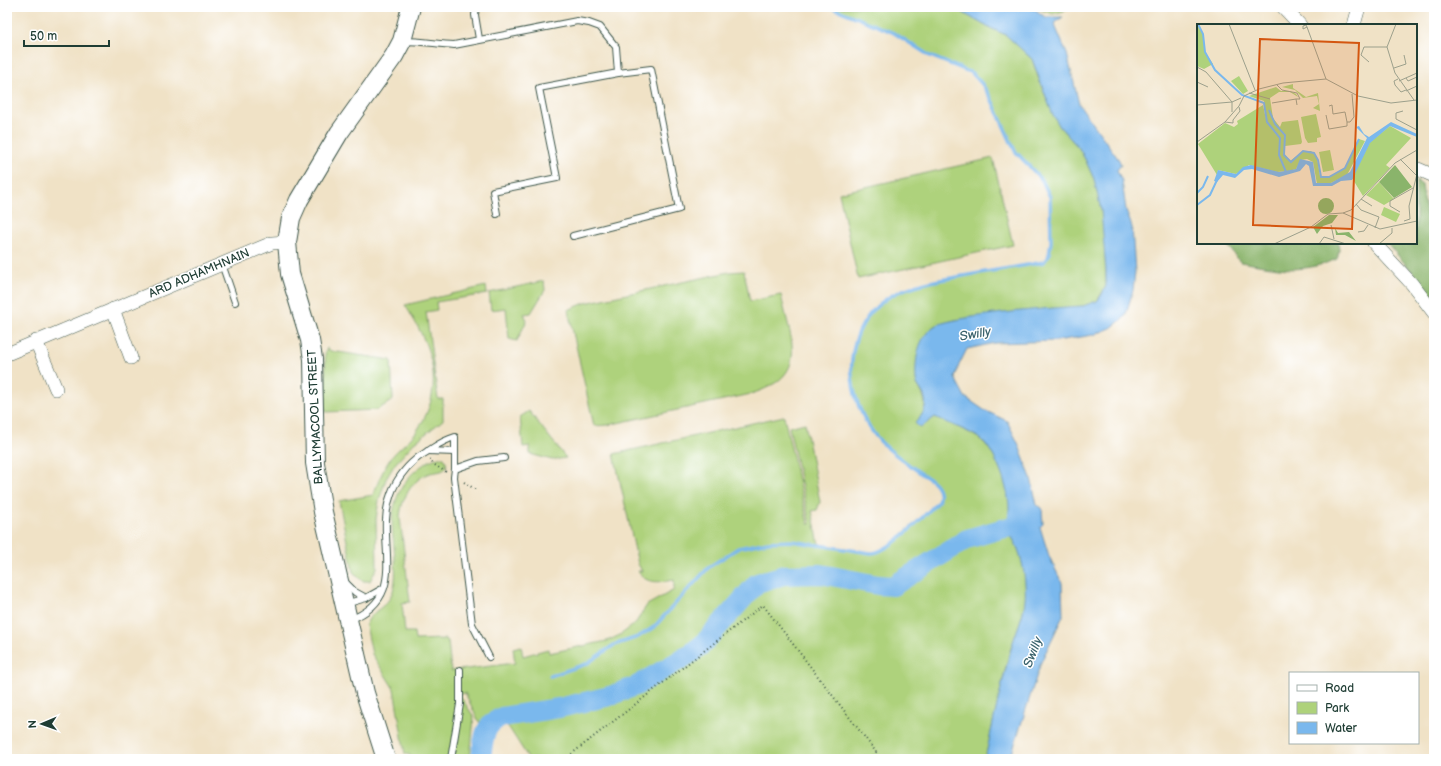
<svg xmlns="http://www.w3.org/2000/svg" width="1441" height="766" viewBox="0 0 1441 766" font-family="'Balsamiq Sans',sans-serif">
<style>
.green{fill:#aed27b;stroke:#668858}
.forest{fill:#8ab46b;stroke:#547850}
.water{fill:#7ab8ed;stroke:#4c7a90}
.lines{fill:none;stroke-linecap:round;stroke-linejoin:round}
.stream{stroke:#7ab8ed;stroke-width:3.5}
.river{stroke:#7ab8ed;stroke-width:20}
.lane-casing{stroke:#3e564a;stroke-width:8}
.street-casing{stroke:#3e564a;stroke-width:14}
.secondary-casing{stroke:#3e564a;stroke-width:20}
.path{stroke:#3e564a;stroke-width:2;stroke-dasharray:1 3;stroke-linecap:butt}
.lane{stroke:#fff;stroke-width:6}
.street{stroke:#fff;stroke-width:13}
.secondary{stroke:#fff;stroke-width:18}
.labels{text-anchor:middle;stroke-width:3;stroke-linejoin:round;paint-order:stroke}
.street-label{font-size:12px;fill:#1f3d34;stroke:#fff}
.water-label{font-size:13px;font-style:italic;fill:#3a626c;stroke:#fff}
.inset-river{fill:none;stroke:#7ab8ed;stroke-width:2}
.inset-road{fill:none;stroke:#9ca08c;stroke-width:1}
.view{fill:#d45610;fill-opacity:0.15;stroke:#d45610;stroke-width:2}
.inset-edge{fill:none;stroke:#1f3d34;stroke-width:2}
</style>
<rect width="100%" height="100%" fill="#fff"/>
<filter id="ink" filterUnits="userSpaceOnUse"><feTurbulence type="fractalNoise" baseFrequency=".025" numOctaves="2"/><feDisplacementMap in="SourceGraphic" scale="8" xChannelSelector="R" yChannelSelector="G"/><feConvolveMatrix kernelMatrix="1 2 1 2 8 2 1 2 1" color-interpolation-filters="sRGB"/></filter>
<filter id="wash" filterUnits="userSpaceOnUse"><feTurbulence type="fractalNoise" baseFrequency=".012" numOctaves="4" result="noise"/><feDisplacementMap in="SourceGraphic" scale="16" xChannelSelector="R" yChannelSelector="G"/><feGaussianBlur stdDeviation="0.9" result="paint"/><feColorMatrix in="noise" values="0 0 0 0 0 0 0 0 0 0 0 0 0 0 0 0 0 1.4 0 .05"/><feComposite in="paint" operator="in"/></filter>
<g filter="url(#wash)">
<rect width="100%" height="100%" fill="#f0e2c6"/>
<g class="green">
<path d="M831,7H953L984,25L1006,35L1032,59L1041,86L1060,127L1079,148L1085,159L1094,179L1101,210L1104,223L1106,286L1097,301L1083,306L955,320L934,326L917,384C926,400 930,408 915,423L920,428L935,417C948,424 971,431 982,441C996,452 1014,499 1009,517C1008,521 1005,525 1003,528C1021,540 1029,582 1025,602C1022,621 1013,639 1008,658C1000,691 993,725 985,759H529L506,723C531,720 610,713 624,692L559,708L502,717L490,724L479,722L465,693L459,694L474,717L470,759H412L410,755L405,754L394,689L372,654L366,625C370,612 383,609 390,598C401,579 392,543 392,521C394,498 403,478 423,465C430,460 436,457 444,458C446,461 448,465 445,469C442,472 434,472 430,473C412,479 401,499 400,518L410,602L402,603L405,632H414L415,640L445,639L448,641L451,671L515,663L513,648L521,646L523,656L548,649L549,653L607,641L620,635L635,624L647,605L674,590V580C661,582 645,585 638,571H642L638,564L614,454L784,416L808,524H810L789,427L805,423L820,502L817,510L812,511L819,544L876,553L889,546L938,502C940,496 940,490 936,485C933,480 926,477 922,474C908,464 893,454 881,442C841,399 838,323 896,293C917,283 941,280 963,276C990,271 1017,267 1044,262L1049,255L1051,242L1050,197L1042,180L1015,151L991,98L982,84L972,73L930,56L894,33Z"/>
<path d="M1033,7H1078L1053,14Z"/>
<path d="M993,158L1013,245L858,279L839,193Z"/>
<path d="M744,271L750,301L781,295C791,342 811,375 751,394L608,425L594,426L568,310L585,303L729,272Z"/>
<path d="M544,281L545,290L531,313L524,314L527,320L517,341L509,339L506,308L491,310L489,293Z"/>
<path d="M486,286L487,294L436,302L437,310L426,312L438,399H443V420L414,443L395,464L386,479L379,500L376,519L377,568L370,581H362L353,572L339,501L373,495C379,480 385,463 396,452C403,445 410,440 416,432C447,388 432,347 405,305Z"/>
<path d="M327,348L331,351L391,360L393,400L377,410L325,412L326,384L325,354Z"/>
<path d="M529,411L566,458L552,460L530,454V446L523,447L520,417Z"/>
</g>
<g class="forest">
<path d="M1416,181L1422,185L1428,225L1434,231V297L1387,243H1416Z"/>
<path d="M1226,243H1338L1339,250L1337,259C1298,275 1279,268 1240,262Z"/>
</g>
<path class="water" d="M953,7H1025L1036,10L1045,17H1063L1054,23L1067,54L1079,104L1119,160L1121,165L1117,170L1122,181L1126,210L1132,227L1135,272L1133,290L1125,317L1111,328L1093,335L1057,341L995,343L967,349L959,365L955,378L965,397L984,410L1007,421L1018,443L1031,478L1037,505L1042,509L1043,524L1040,527L1049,556L1062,583L1063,616L1041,662L1010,759H985C993,722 1001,685 1011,649C1015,633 1024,616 1025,600C1027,582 1021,534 1001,529C1022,516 997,453 982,440C970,431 949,424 935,417L920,428L915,423C921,417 927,409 925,399C924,392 917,387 916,380C915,362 917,339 933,327C948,316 1059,307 1083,306L1097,301L1101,296L1106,286V271L1101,210L1094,179L1085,159L1079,148L1060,127L1052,113L1032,59L1006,35L984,25Z"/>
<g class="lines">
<path class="stream" d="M550,676L586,664L614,645L638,637L654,627L709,567L738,548L768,542L791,541L871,553C891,552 923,516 938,502C940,496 940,490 936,485C933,480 926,477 922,474C908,464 893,454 881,442C841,399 838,323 896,293C917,283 941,280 963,276C990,271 1017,267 1044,262L1049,255L1051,242L1050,197L1042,180L1015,151L991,98L982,84L972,73L930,56L894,33L831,7"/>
<path class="river" d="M481,759C484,740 482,725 502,717L559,708L610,696L636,686L690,654L703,644L757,583L784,575L821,574L878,585L893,586L967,539L1001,529L1026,525"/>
</g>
</g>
<g filter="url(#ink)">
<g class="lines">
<defs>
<g id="lane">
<path d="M476,7L475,15L479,39"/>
<path d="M404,41C421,41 437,44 454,45L577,21L589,23L600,27L616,47L618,73L539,88L557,178L493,191L497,214"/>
<path d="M573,236L679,209L651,69L618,73"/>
<path d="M222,264L235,302"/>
<path d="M428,451L455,452"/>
<path d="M455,469L454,477L472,624L489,657"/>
<path d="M345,582L355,592L366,598"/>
<path d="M345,604L366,598L382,589"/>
<path d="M349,620C413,596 373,541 391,494C395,482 405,468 415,460C419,456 424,454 428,451C439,444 442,441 455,437V469L478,461L504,458"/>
<path d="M451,759L460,704V670"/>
</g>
<g id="street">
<path d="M1283,7L1300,25"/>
<path d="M1354,25L1359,7"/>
<path d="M1418,169L1434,176"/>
<path d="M1374,243L1412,284L1434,313"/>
<path d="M113,309L131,358"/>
<path d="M36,341L56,389"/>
<path d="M7,354L272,243L287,242"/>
</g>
<path id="secondary" d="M386,759L365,693L323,512L315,463L313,359L310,340L290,274L287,242L291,218L299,200L339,133L394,56L402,41L411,7"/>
</defs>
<use href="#lane" class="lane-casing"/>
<use href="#street" class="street-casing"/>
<use href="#secondary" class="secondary-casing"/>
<g class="path">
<path d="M430,459L433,464L446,472"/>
<path d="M464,482L476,490"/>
<path d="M565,759L763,605L876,752L868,759"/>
</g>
<use href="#lane" class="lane"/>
<use href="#street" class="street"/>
<use href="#secondary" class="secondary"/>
</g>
</g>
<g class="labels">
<g class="street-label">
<text transform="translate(199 273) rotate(-23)" y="4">ARD ADHAMHNAIN</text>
<text transform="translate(315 417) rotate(-93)" y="4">BALLYMACOOL STREET</text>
</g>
<g class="water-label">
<text transform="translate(975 333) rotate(-10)" y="5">Swilly</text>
<text transform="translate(1032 652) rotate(-69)" y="5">Swilly</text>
</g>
</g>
<g transform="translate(1197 24)">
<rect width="220" height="220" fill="#f0e2c6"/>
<path d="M0,0L6,10L8,28L16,40L7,45L0,42ZM42,52L51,67L46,70L34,57ZM96,60V64L109,73L121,69L123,87L116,84L122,80L120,72L106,74L98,66L85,63ZM79,63L84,67H93L99,70L101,73L93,68H82L73,74L76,94L83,103L85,98L101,96L105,118L104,120L88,122L87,129L93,137L106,127H114L120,133L123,152L132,153L148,144L162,115L168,117L150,151L134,159L120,160L116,138L110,135L104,136L99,145L92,147L80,148L52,141L39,150L21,146L20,151L1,120L28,99L37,103L41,100L40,97L66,81L69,95L67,77L52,72ZM119,90L124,113L120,114V118L111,119L108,114L104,93ZM193,102L214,114L189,141L193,144L166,172L155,154L173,118ZM133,126L137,146L126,148L122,128ZM182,158L197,175L187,181L169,171ZM187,183L203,190L199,198L184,191Z" fill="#aed27b"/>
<path d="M198,141L215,163L197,174L182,158ZM121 182a8 8 0 1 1 16 0a8 8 0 1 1-16 0ZM132,191H141L135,199L126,202L120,210L116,203ZM138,204L141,209L152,208L159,217L148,211H139Z" fill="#8ab46b"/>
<path d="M194,98L220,110V113L193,102L173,119L155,156L144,157L135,162H116L112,142L109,140L103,147L82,153L55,145L47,146L38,154L26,151L20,158L17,157L21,146L39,150L46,143L54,141L82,148L99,145L103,135L116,138L119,159H134L153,148L170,114L159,103L162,102L167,110L172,113Z" fill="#7ab8ed"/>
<path class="inset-river" d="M1,0L6,10L8,28L18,46L45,71L67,79L70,98L83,114L82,131L89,148M72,86L78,100L88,111L87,131L94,138L106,127L117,129L121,136L124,153H132L148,144L162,115M0,169L6,163L11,152M0,181L13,171L20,156"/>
<path class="inset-road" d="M32,0L58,66M199,0L190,23L198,49L217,76M109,1L110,3L106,5V2ZM110,3L129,55M172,38L164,31L167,23H190M0,43L9,48L35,78M197,44L209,40L207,31M209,54L211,57L220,53M201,55L197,57L198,61L204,68L209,66M202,57L220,49M0,58L11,63M80,61L85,66L100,69L103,75H99L100,81M209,67L220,62M52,69L73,75M75,79L99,75M0,81L35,78M132,82L135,81L136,90L148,88L150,98H153L157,93L155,70M206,87L199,89V95L220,106M35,88V78L44,74M129,91L132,105L150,102V98M28,98L36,99V96L43,87L42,83M0,118L28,98L42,82L47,72L62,65L86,59L129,55L161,72L194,79L220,76M203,135L220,152M164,175L175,182M159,180L164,186L182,193L178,204M203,188L193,182V177L216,164M146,189L183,205L220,197M207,197L213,195L212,182L220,150M134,201L137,215M161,208L167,207L171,201M77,220L114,203L131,190L146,189L154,186L198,139L220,126M122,220L127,213L149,220M182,220L195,209V204"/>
<path class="view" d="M63,15L162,19L155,205L56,201Z"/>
<rect width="220" height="220" class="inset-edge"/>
</g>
<rect width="1441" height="766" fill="none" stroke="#fff" stroke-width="24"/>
<rect x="1289" y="672" width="130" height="72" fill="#ffffff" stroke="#a5b1ae"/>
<rect x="1297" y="685" width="20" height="6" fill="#ffffff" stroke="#a5b1ae"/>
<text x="1325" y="692" font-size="12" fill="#1f3d34">Road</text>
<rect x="1297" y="702" width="20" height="12" fill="#aed27b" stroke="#a5b1ae"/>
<text x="1325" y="712" font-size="12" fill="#1f3d34">Park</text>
<rect x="1297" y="722" width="20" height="12" fill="#7ab8ed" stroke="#a5b1ae"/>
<text x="1325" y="732" font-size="12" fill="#1f3d34">Water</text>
<g transform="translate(42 724) rotate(268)" stroke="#ffffff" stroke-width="3" paint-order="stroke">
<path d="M0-3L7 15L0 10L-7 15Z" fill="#1f3d34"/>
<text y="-6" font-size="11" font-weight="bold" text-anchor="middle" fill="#1f3d34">N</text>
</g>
<path d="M24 40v6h85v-6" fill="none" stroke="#1f3d34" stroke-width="2"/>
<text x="30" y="40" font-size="12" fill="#1f3d34" stroke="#ffffff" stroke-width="3" paint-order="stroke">50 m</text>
</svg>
